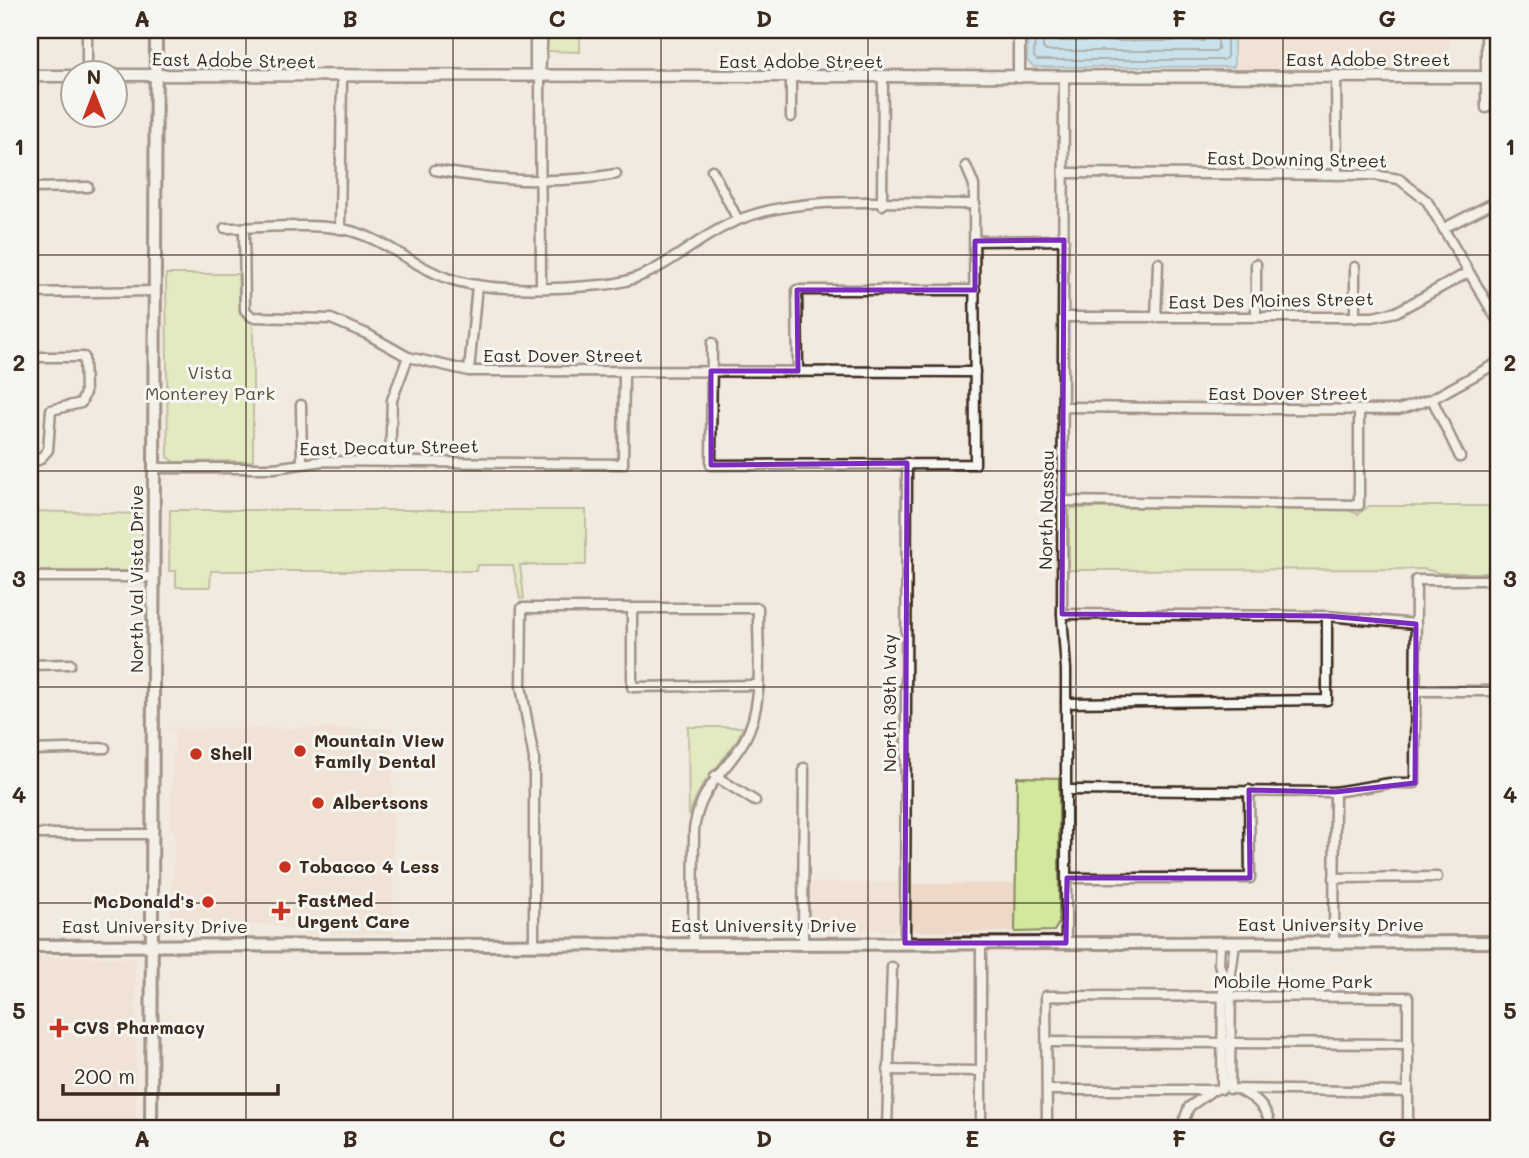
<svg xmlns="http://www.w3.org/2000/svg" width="1529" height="1158" viewBox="0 0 1529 1158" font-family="Mali,sans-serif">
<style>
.built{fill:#eed9c9}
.green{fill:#d1e89d;stroke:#86895e;stroke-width:2}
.water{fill:#9ad9fc;stroke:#7493a3;stroke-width:2}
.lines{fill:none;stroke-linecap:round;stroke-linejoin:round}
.shore{stroke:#617077;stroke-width:2}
.minor-casing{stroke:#3b2a1e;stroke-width:13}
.tertiary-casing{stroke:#3b2a1e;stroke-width:15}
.secondary-casing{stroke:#3b2a1e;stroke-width:16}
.minor{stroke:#f6f6f2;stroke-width:8}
.tertiary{stroke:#f6f6f2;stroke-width:10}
.secondary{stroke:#f6f6f2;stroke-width:10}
.marked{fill:none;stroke:#7b2cbf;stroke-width:5;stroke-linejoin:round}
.grid{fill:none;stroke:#3b2a1e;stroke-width:2;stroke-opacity:0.55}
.poi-dot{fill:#c8321e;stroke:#f6f6f2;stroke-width:2.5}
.labels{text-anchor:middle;stroke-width:6;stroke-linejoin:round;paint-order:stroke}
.street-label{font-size:18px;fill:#3b2a1e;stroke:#f6f6f2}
.park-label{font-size:18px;fill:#595037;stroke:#f6f6f2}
.poi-label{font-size:18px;font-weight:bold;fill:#3b2a1e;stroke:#f6f6f2;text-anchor:start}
.neatline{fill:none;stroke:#3b2a1e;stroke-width:2.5}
.grid-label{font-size:23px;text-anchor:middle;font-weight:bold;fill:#3b2a1e}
</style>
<rect width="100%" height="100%" fill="#f2e9df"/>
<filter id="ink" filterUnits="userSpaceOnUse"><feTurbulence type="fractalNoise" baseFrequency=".0143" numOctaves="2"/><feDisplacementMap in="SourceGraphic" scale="14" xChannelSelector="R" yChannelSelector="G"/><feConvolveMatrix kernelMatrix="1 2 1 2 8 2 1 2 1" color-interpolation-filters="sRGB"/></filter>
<g filter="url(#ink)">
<g class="built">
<path d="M1234,30H1449L1448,69H1234Z"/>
<path d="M392,728L393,934L302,933L271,924H177L171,917L175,832L169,827L175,732L167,729Z"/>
<path d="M808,883H898V927L894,931L808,930Z"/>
<path d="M1015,883V932H916L911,928V884Z"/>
<path d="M30,957L135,958L136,1128H30Z"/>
</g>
<g class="green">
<path d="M547,30H580V52L547,51Z"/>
<path d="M166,274H238L240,314L253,323V461L175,462L168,457Z"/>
<path d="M1369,506H1499V573H1440L1424,569L1069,570V513L1072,508L1340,507L1358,514Z"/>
<path d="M170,510H586V565H520L524,598L520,599L513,565H477L476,571H211L210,587H176V571H169Z"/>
<path d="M30,511L142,514V563L139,571H30Z"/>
<path d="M688,727H743C730,761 700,775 689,816Z"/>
<path d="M1017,777L1059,778V923L1054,931L1015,932Z"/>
</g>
<path class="water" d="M1028,30H1234V67H1034L1027,61Z"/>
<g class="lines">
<g class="shore">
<path d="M1035,30L1034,57L1037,60H1223L1227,57V30"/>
<path d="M1043,30V48L1046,51H1215L1218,49V30"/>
<path d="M1054,30L1057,41H1204L1208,30"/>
</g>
<defs>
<g id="minor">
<path d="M87,30V74"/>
<path d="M535,30V67L540,77"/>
<path d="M1486,30V108"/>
<path d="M1336,75L1337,175"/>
<path d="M1064,77L1062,614L1066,670V943"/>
<path d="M791,78V117"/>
<path d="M435,170C495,181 555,185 616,174"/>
<path d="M712,170L738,220"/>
<path d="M1064,173L1373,175L1399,179L1427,201L1499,323"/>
<path d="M30,188L88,187"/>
<path d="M882,205L883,78"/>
<path d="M225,228C263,228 305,223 342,229C382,236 410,265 447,278C489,293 557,289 601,285C660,281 687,241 738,220C804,193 903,204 975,204"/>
<path d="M244,228L245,310L252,317L331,319L367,334L408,357L469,371L975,372"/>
<path d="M1444,228L1499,200"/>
<path d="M340,229L342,78"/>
<path d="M975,241L1064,240"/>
<path d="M1256,264V317"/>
<path d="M1355,267V318"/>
<path d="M541,287L540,77L543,30"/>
<path d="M30,293L155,291"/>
<path d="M1064,317H1373L1396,312L1467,273"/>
<path d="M1156,318L1158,263"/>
<path d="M712,343L711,465L975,464L974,185L966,166"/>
<path d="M30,357H84L85,393L81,403L51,410L48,450L39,460H30"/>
<path d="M32,357L33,293"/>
<path d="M469,371L477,285"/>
<path d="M798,371L797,290H975"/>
<path d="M1432,399L1460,457"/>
<path d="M301,405L302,463"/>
<path d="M1064,407L1398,410L1432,399L1499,362"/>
<path d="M390,462L392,400L408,357"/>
<path d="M155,468H274L323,461L623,464L624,372"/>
<path d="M1062,501L1359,505V411"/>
<path d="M30,577H154"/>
<path d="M632,608V687L757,685"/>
<path d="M1062,614L1327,616L1416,624"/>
<path d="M30,665L70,664"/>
<path d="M1416,691H1499"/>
<path d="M1066,703L1327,700V616"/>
<path d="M30,750L105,748"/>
<path d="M715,776L755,801"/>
<path d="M1066,790L1335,792L1390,783H1415L1416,580H1499"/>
<path d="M30,834H153"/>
<path d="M1067,878H1250L1249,790"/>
<path d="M1334,878L1437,877"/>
<path d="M905,943L907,463"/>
<path d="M981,943V1128"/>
<path d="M1220,943L1219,964L1223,975L1222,1089"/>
<path d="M1235,943L1231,973L1230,1089L1408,1092"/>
<path d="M1334,943L1335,792"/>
<path d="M534,944V759L521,686L522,608H758C757,650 766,703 744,741C724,775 701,784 694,829L693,944"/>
<path d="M803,944L804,768"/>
<path d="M1048,1042L1409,1044"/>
<path d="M888,1070L981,1071"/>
<path d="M1048,1090H1215"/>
<path d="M1240,1091C1257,1098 1268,1110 1271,1128"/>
<path d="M887,1128L892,967"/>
<path d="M1047,1128L1046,996L1408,997V1128"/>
<path d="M1181,1128L1189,1107L1210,1092"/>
</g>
<g id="tertiary">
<path d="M116,75L1499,77"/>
<path d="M30,76H74"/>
<path d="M1019,77V30"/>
</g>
<g id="secondary">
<path d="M30,946L1499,942"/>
<path d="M151,1128L156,30"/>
</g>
</defs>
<use href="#minor" class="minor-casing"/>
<use href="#tertiary" class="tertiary-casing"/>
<use href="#secondary" class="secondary-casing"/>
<use href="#minor" class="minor"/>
<use href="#tertiary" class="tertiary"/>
<use href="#secondary" class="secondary"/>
</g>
</g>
<path d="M0 0H1529V1158H0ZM1064,240L1062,614L1327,616L1416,624L1415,783L1335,792L1249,790L1250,878H1067L1066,943H905L907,463L711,465V371H798L797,290H975V241Z" fill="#f2e9df" fill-opacity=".55" fill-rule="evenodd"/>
<path class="marked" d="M1064,240L1062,614L1327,616L1416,624L1415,783L1335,792L1249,790L1250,878H1067L1066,943H905L907,463L711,465V371H798L797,290H975V241Z"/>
<path class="grid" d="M246,30V1128M453,30V1128M661,30V1128M868,30V1128M1076,30V1128M1283,30V1128M30,255H1499M30,471H1499M30,687H1499M30,903H1499"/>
<g class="poi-dot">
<circle cx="300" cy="751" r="7"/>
<circle cx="196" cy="754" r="7"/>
<circle cx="318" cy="803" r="7"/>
<circle cx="285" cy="867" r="7"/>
<circle cx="208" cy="902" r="7"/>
<path d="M277.5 900.5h7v7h7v7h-7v7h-7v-7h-7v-7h7z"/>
<path d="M55.5 1017.5h7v7h7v7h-7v7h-7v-7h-7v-7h7z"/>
</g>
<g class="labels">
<g class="street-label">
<text x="1368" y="66">East Adobe Street</text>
<text transform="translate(234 61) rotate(1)" y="6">East Adobe Street</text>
<text x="801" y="68">East Adobe Street</text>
<text transform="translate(1297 160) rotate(1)" y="6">East Downing Street</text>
<text transform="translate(1271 301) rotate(-1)" y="6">East Des Moines Street</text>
<text x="563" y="362">East Dover Street</text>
<text x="1288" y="400">East Dover Street</text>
<text transform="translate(389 448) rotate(-1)" y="6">East Decatur Street</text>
<text transform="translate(1047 510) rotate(-89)" y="6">North Nassau</text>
<text transform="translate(137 579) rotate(-90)" y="6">North Val Vista Drive</text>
<text transform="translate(890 703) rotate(-90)" y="6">North 39th Way</text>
<text x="1331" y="931">East University Drive</text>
<text x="764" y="932">East University Drive</text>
<text x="155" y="933">East University Drive</text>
<text x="1293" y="988">Mobile Home Park</text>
</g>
<g class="park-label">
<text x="210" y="379">Vista<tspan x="210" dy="21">Monterey Park</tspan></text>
</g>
<g class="poi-label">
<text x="314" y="747">Mountain View<tspan x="314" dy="21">Family Dental</tspan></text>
<text x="210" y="760">Shell</text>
<text x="332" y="809">Albertsons</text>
<text x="299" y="873">Tobacco 4 Less</text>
<text x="297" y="907">FastMed<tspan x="297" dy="21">Urgent Care</tspan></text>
<text x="194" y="908" text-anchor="end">McDonald's</text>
<text x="73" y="1034">CVS Pharmacy</text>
</g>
</g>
<rect width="1529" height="1158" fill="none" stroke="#f6f6f2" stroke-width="77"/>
<g transform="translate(94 94)"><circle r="33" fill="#f6f6f2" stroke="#aba49d" stroke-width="2"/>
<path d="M0-5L12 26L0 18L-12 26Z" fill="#c8321e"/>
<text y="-10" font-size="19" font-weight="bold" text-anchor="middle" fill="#3b2a1e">N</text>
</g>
<path d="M63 1084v10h215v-10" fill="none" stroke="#3b2a1e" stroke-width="3.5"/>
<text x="74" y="1084" font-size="21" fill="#3b2a1e" stroke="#f6f6f2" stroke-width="5" paint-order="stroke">200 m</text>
<rect x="38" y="38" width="1452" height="1082" class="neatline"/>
<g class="grid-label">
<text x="142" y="27">A</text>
<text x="350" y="27">B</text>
<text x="557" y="27">C</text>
<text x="764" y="27">D</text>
<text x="972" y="27">E</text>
<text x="1179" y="27">F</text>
<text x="1387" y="27">G</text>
<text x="19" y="155">1</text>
<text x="1510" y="155">1</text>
<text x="19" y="371">2</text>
<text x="1510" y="371">2</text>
<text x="19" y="587">3</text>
<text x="1510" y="587">3</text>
<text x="19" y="803">4</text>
<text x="1510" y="803">4</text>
<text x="19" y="1019">5</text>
<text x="1510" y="1019">5</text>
<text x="142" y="1147">A</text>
<text x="350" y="1147">B</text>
<text x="557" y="1147">C</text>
<text x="764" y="1147">D</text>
<text x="972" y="1147">E</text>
<text x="1179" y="1147">F</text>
<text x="1387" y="1147">G</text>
</g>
</svg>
